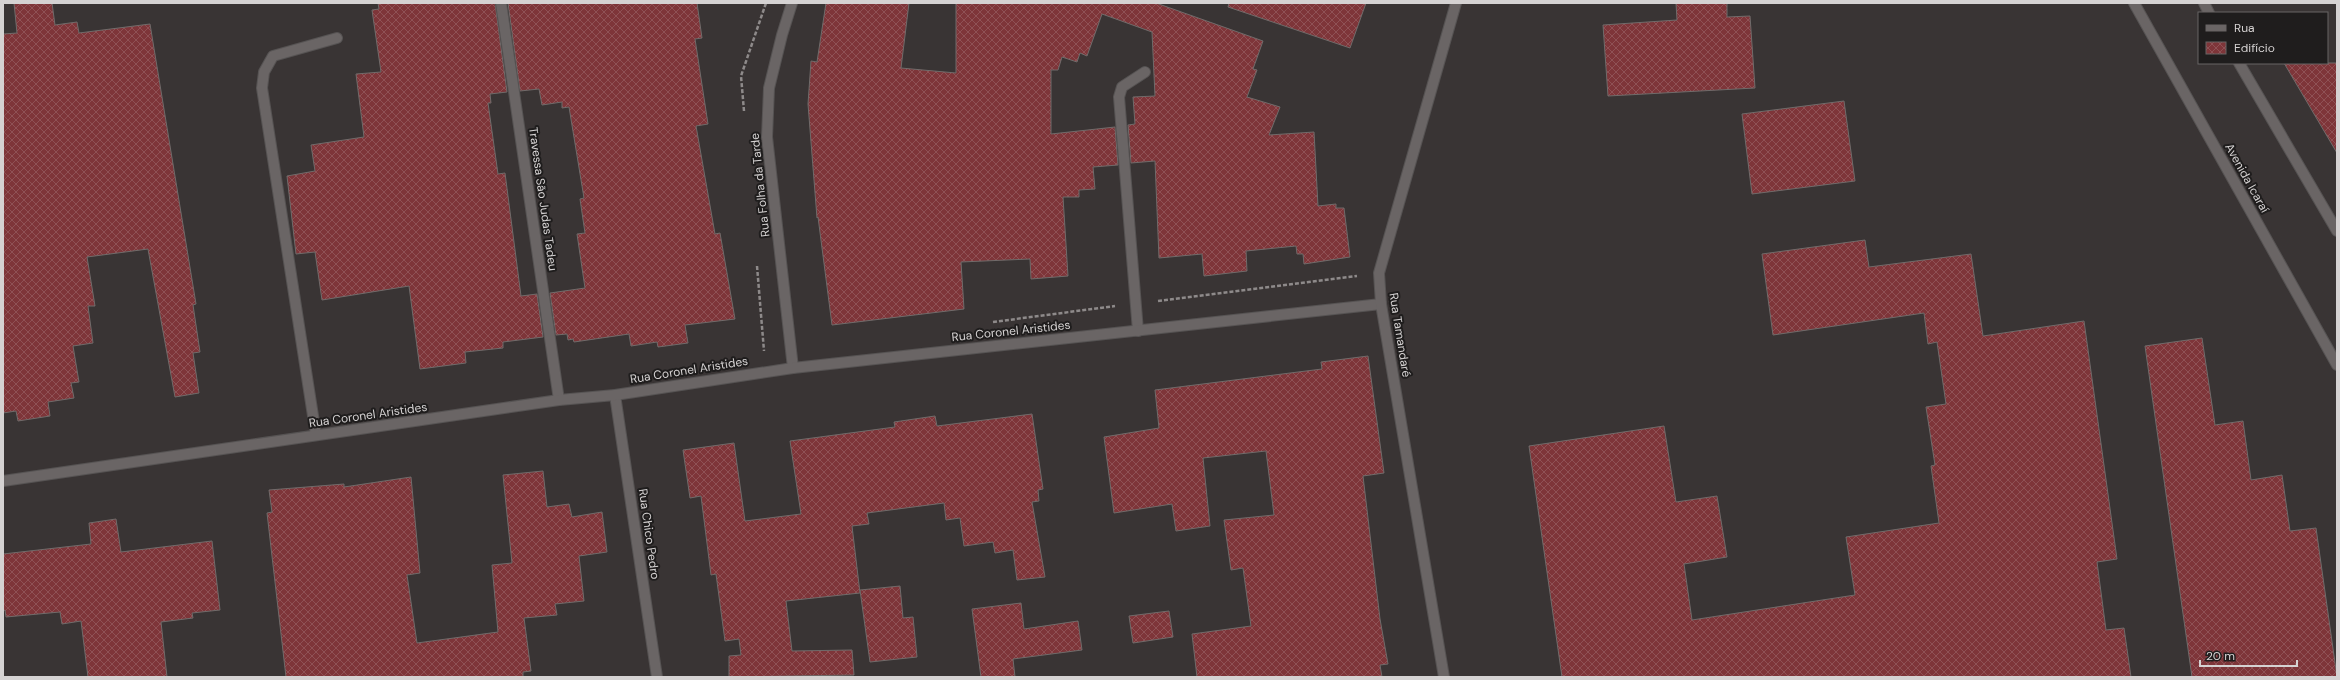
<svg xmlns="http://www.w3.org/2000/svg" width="2340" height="680" viewBox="0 0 2340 680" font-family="'DM Sans',sans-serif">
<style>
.building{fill:url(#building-cross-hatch);stroke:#706b6a}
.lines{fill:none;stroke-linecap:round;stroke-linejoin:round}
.lane-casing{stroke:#565353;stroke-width:12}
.street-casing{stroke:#565353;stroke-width:12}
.secondary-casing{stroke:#565353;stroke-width:12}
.path{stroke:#8e8a8a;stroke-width:2.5;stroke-dasharray:4 2;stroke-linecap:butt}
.lane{stroke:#6a6565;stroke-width:10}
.street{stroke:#6a6565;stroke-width:10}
.secondary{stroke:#6a6565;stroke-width:10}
.labels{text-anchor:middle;stroke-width:4;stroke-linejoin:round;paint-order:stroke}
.street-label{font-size:12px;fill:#d5d2d2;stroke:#1f1d1d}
</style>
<defs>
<pattern id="building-cross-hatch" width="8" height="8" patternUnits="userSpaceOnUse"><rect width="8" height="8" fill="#7e3539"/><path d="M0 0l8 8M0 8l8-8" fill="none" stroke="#8f5155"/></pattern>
</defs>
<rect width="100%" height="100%" fill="#393434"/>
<g class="building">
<path d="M14,3H52L55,25L77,22L79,33L150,24L196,304L193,305L200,352L193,353L199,393L175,397L148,249L87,257L95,306H88L93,343L73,346L79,382L71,383L74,398L48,402L50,416L18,421L16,411L3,413V34L17,33Z"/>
<path d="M378,3H495L507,92L490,94L491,103H488L498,174L505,173L521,296L537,294L543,337L503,342V348L465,352L466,363L420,369L409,286L322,300L315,252L296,254L287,176L315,171L311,145L364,137L356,74L381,72L372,10L379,9Z"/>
<path d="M508,3H697L702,38L695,39L708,124L696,126L715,234L720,233L735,319L685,325L688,343L658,347L657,342L631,346L629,334L574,342L573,339L568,340L567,334L556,335L550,293L585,288L577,234L585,233L580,199L584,198L569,107L562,108V102L542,105L539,89L520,91Z"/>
<path d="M826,3H909L901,68L956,73V3H1156L1263,41L1253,69L1257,70L1247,97L1280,107L1269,135L1314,132L1318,206L1336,204V208H1344L1350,257L1304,264L1303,254H1297L1296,246L1246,251L1247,271L1204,276L1202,254L1159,258L1155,161L1131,163L1128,125L1135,124L1133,97L1155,96L1152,32L1102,14L1087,56L1080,53L1077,62L1062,57L1058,70H1051V134L1115,127L1118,165L1093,167L1095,189L1079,190V197H1063L1068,276L1031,279L1030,259L961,262L964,309L832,325L818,217L817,218L808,104L811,61L817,62Z"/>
<path d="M1229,3H1366L1350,48L1228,7Z"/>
<path d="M1676,3H1727V17L1750,16L1755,88L1608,96L1603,25L1677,20Z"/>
<path d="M2284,63H2337V153Z"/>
<path d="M1844,101L1855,181L1752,194L1742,114Z"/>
<path d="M1865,240L1869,267L1971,254L1983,336L2084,321L2117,559L2097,562L2106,630L2124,628L2131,677H1562L1529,446L1664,426L1676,502L1717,496L1727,557L1684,564L1692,620L1855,595L1846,537L1939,523L1931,466L1935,465L1926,407L1946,404L1937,342L1928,344L1924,313L1773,335L1762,254Z"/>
<path d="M2202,338L2215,425L2243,421L2251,480L2282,475L2290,531L2316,528L2337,677H2192L2145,346Z"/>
<path d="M1368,356L1384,473L1363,476L1380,619L1388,664L1380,665L1382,677H1197L1192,634L1251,626L1243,568L1231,570L1224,520L1274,515L1266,451L1203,458L1210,526L1176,531L1172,504L1114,513L1104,437L1159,428L1155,390L1322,369L1321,362Z"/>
<path d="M1032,414L1043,489L1038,490L1039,501L1032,502L1045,577L1017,580L1013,550L995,553L993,542L964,546L960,518L946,520L944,503L867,513L869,524L852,526L860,593L786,601L792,651L852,650L854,675L729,677V656L741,655L739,639L725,641L716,574L711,575L701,496L690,498L683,450L734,443L745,521L801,514L790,441L895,427L894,422L935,416L937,426Z"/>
<path d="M543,471L547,507L569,504L572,517L602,512L607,552L579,556L584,601L555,604L557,615L524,618L531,671L523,672V677H286L267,513L272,512L269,490L344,484V487L411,477L420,573L407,575L417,643L498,632L492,565L512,563L503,475Z"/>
<path d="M116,519L121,552L212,541L220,610L192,613L193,618L161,622L167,677H88L81,621L62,624L60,612L6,617L5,610L3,611V554L91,544L89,523Z"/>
<path d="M900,586L903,618L913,617L917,657L870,662L860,590Z"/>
<path d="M1021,603L1024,629L1078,621L1082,650L1013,659L1015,677H981L972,609Z"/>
<path d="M1169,611L1173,637L1133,643L1129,616Z"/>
</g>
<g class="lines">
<defs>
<path id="lane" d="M316,435L262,88L264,72L273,56L337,38"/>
<g id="street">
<path d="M501,3L559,400"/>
<path d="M792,3L782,35L769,88L767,137L793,368"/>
<path d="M1138,331L1119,97L1122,87L1145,72"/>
<path d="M615,395L657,677"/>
<path d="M3,481L559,400L615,395L793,368L1381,304"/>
</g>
<g id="secondary">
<path d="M2134,3L2337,365"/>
<path d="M2204,3L2209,13"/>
<path d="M2239,63L2337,231"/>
<path d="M1444,677L1381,304L1379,273L1456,3"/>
</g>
</defs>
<use href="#lane" class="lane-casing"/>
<use href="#street" class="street-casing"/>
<use href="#secondary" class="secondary-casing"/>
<g class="path">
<path d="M744,111L741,76L766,3"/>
<path d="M757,266L764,351"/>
<path d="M1158,301L1357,276"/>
<path d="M993,322L1115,306"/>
</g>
<use href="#lane" class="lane"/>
<use href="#street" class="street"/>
<use href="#secondary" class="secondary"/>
</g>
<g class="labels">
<g class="street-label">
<text transform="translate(2247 178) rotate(61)" y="4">Avenida Icaraí</text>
<text transform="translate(760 185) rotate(-96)" y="4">Rua Folha da Tarde</text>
<text transform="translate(543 199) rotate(82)" y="4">Travessa São Judas Tadeu</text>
<text transform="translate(1011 331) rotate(-6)" y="4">Rua Coronel Aristides</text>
<text transform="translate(1400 335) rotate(81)" y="4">Rua Tamandaré</text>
<text transform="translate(689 370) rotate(-9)" y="4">Rua Coronel Aristides</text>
<text transform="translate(368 415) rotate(-8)" y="4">Rua Coronel Aristides</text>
<text transform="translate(649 534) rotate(82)" y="4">Rua Chico Pedro</text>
</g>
</g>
<rect width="2340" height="680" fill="none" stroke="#d5d2d2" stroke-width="8"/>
<rect x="2198" y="12" width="130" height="52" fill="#1f1d1d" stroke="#686565"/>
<rect x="2206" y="25" width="20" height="6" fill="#6a6565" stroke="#686565"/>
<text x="2234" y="32" font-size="12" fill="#d5d2d2">Rua</text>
<rect x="2206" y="42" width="20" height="12" fill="url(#building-cross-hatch)" stroke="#686565"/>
<text x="2234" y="52" font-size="12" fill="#d5d2d2">Edifício</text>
<path d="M2200 660v6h97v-6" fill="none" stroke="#d5d2d2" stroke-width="2"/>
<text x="2206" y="660" font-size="12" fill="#d5d2d2" stroke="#1f1d1d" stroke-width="3" paint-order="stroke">20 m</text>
</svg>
